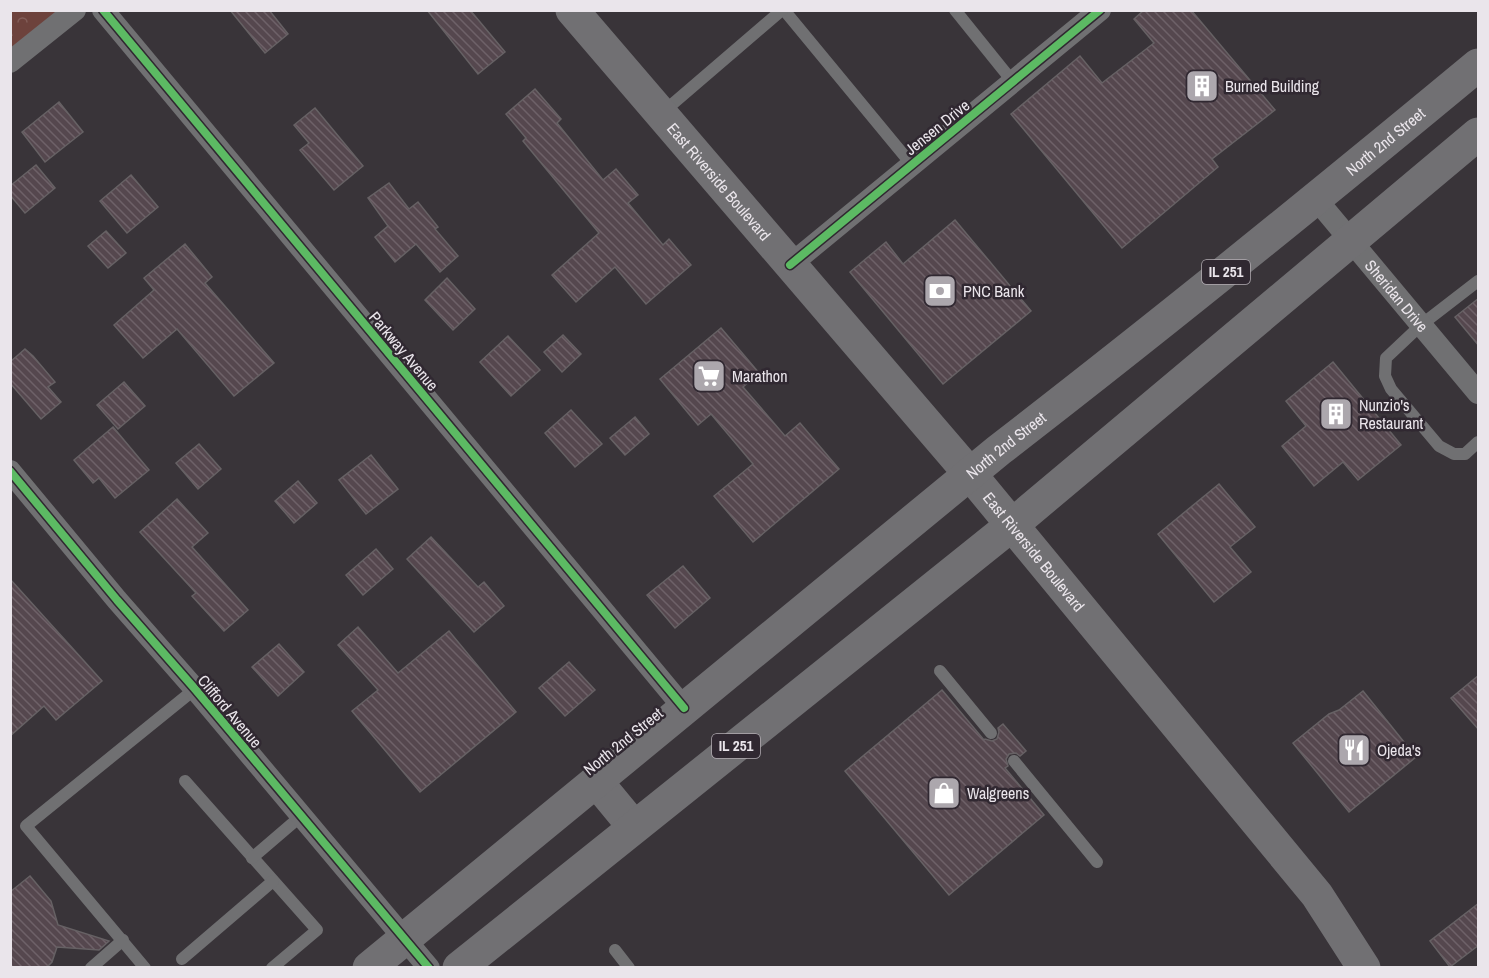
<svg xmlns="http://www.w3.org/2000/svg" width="1489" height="978" viewBox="0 0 1489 978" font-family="'Archivo Narrow',sans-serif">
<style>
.park{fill:url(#park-crowns)}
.building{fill:url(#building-back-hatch);stroke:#666164;stroke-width:1.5}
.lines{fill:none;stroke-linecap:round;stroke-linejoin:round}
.service{stroke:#707072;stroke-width:12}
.minor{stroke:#707072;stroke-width:22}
.primary{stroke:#717073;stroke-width:33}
.cycleway-casing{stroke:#302831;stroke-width:11}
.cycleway{stroke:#5cba63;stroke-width:8}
.labels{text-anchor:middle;stroke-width:5;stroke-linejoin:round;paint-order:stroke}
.shield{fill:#302831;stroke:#b2acb3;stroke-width:1.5}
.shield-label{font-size:15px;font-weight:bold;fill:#eae5eb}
.poi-label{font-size:16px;fill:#eae5eb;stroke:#302831;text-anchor:start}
.street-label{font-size:16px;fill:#eae5eb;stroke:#302831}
</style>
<defs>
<pattern id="park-crowns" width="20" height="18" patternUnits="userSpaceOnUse" patternTransform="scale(1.5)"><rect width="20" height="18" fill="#6d423c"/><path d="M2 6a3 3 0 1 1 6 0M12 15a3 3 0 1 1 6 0" fill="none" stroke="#825d58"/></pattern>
<pattern id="building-back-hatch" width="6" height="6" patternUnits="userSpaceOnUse" patternTransform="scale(1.5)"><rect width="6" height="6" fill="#55474e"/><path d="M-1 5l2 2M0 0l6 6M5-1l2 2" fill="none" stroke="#6e6168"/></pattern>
</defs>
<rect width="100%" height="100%" fill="#393439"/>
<path class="park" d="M11,11H73L11,61Z"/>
<g class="building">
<path d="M230,10H269L288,34L265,53Z"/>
<path d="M427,10H470L505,52L478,74Z"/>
<path d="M1144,10H1191L1275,110L1212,159L1218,167L1122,248L1011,114L1080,56L1102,83L1154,43L1134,19Z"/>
<path d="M535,89L561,119L557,123L603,180L616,169L638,195L628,203L663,245L669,239L691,265L646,304L615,267L576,302L552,275L599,233L523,141L526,138L506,114Z"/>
<path d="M59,102L83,132L45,162L22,132Z"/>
<path d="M315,108L363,166L334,190L300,150L309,143L294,125Z"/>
<path d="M36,165L55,188L25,213L10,195V186Z"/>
<path d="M131,175L158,207L127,233L100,201Z"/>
<path d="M389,183L409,209L418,202L438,227L435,229L458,256L440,272L416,244L395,262L375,237L388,226L368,198Z"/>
<path d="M955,220L1031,311L943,384L850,272L886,242L903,264Z"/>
<path d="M106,231L126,253L108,268L88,246Z"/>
<path d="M185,244L212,277L205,283L274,363L234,396L177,329L143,358L114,325L154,290L144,278Z"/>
<path d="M447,278L475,309L453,330L425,300Z"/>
<path d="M1479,298V346L1455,317Z"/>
<path d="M721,328L759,373L743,387L785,436L800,423L839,469L753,542L714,496L753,464L711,414L698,425L660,379Z"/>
<path d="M563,335L581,354L562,372L544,352Z"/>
<path d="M508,336L540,370L511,396L480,362Z"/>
<path d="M25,349L33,356L55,382L48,387L61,402L41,419L10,383V362Z"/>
<path d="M1333,362L1401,445L1358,480L1343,462L1314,486L1282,446L1306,426L1286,401Z"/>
<path d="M124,382L145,406L118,429L97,405Z"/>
<path d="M571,410L602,444L575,467L545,433Z"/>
<path d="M635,417L649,434L625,455L610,438Z"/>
<path d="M113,427L149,470L115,498L99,478L93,483L74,460Z"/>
<path d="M199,444L221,469L198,489L176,463Z"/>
<path d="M371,455L398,489L366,514L339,480Z"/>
<path d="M298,481L317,503L294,523L275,501Z"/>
<path d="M1219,484L1255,527L1230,547L1251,572L1214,602L1158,534Z"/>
<path d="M177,499L208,533L192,547L248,610L224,631L192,596L196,593L140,532Z"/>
<path d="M431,537L478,587L484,582L504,606L474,632L407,559Z"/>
<path d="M376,549L393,569L363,595L346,575Z"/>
<path d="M683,566L710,598L675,628L647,595Z"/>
<path d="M10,579L102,681L56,720L44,706L10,736Z"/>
<path d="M358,627L398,673L449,631L516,712L420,792L352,711L378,690L338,645Z"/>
<path d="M279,644L304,672L278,696L252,667Z"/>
<path d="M569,662L595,690L565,716L539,688Z"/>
<path d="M1479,675V730L1451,698Z"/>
<path d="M942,690L984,740L985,739L992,741L997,739L999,732L998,728L1003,724L1026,751L1020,756L1016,753L1009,754L1006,759L1008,766L1005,768L1044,815L949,895L845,771Z"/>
<path d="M1363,691L1416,757L1349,812L1293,743L1329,714L1339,710Z"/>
<path d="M30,876L51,901L58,925L109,941L99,950L57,947L52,962L46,968H10V892Z"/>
<path d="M1479,903V945L1450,967L1430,941Z"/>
</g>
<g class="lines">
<g class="service">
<path d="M784,10L912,165"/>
<path d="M955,10L1013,82"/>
<path d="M662,113L782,10"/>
<path d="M1478,281L1421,325L1386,358L1385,376L1391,389L1439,446L1454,454H1465L1478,442"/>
<path d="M940,671L991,733"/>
<path d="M1014,761L1097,862"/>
<path d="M185,781L317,930L272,968"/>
<path d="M252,858L301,816"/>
<path d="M615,950L629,968"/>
<path d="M182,959L273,881"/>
<path d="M91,968L123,940"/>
<path d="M145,968L26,826L195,689"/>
</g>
<g class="minor">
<path d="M103,10L684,708"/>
<path d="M10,62L75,10"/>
<path id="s1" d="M1316,199L1478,393"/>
<path d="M790,265L1100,10"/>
<path d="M10,471L117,600L195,689L429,968"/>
</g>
<g class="primary">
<path id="s2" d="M572,10L970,474L1317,895L1364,968"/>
<path d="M596,781L634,827"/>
<path id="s3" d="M369,968L999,450C1161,325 1320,196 1478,65"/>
<path d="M459,968L1012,525L1478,134"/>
</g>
<defs>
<g id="cycleway">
<path d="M103,10L684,708"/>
<path d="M790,265L1100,10"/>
<path d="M10,471L117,600L195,689L429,968"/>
</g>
</defs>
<use href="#cycleway" class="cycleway-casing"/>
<use href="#cycleway" class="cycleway"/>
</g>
<defs>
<symbol id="building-square" viewBox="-11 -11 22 22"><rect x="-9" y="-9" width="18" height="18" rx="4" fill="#aca7ad" stroke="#302831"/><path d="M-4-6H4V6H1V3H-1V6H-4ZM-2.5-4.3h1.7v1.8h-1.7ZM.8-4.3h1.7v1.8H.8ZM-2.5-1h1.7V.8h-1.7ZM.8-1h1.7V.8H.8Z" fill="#fff"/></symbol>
<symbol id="bank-square" viewBox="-11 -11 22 22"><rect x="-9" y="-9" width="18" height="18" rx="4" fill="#aca7ad" stroke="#302831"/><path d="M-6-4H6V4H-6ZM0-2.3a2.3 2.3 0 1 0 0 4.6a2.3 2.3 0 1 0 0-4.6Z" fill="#fff"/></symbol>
<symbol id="supermarket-square" viewBox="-11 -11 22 22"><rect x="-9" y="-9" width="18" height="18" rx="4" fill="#aca7ad" stroke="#302831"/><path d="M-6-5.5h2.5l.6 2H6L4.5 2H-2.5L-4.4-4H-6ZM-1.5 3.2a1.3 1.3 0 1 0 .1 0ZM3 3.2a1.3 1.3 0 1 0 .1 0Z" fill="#fff"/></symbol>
<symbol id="restaurant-square" viewBox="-11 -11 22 22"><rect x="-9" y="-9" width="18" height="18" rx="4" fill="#aca7ad" stroke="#302831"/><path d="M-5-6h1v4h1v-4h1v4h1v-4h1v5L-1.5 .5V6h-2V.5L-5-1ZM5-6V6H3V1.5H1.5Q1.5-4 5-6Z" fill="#fff"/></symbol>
<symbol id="shop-square" viewBox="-11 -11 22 22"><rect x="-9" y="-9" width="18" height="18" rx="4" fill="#aca7ad" stroke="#302831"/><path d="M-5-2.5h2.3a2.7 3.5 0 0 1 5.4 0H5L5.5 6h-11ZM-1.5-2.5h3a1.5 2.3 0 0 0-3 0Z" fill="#fff"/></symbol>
</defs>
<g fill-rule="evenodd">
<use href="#building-square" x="1183" y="67" width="38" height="38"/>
<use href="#bank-square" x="921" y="272" width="38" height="38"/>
<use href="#supermarket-square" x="690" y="357" width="38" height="38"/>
<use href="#building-square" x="1317" y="395" width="38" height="38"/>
<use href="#restaurant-square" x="1335" y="731" width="38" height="38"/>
<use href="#shop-square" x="925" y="774" width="38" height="38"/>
</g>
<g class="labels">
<g class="shield">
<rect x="1202" y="260" width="48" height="24" rx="4.5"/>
<rect x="712" y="734" width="48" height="24" rx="4.5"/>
</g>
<g class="shield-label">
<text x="1226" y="277">IL 251</text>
<text x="736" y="751">IL 251</text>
</g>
<g class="poi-label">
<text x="1225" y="92">Burned Building</text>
<text x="963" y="297">PNC Bank</text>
<text x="732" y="382">Marathon</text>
<text x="1359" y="411">Nunzio's<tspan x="1359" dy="18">Restaurant</tspan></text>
<text x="1377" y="756">Ojeda's</text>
<text x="967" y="799">Walgreens</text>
</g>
<g class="street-label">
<text transform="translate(937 127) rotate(-39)" y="6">Jensen Drive</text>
<text dy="6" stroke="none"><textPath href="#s3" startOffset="1310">North 2nd Street</textPath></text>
<text dy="6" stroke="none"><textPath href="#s2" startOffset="226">East Riverside Boulevard</textPath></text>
<text dy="6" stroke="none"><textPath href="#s1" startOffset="126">Sheridan Drive</textPath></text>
<text transform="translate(404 351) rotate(50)" y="6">Parkway Avenue</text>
<text dy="6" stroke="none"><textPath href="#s3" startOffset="824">North 2nd Street</textPath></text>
<text dy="6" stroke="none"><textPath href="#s2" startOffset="712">East Riverside Boulevard</textPath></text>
<text transform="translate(230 711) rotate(50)" y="6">Clifford Avenue</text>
<text transform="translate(623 741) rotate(-39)" y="6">North 2nd Street</text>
</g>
</g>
<rect width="1489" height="978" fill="none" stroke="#eae5eb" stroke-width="24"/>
</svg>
